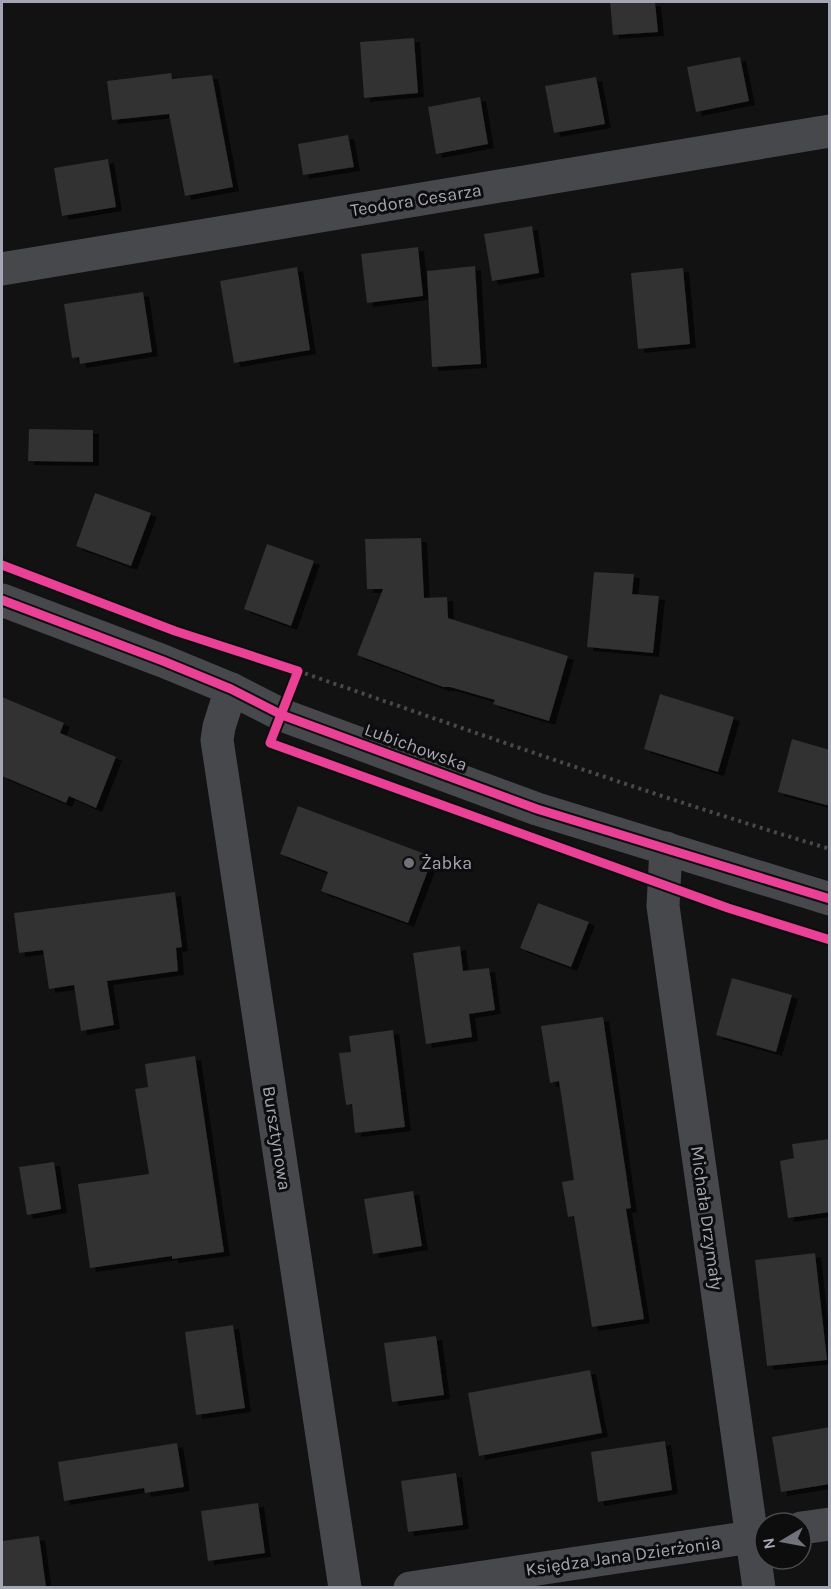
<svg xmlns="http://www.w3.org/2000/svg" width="831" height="1589" viewBox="0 0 831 1589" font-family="Karla,sans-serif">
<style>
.building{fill:#303032;filter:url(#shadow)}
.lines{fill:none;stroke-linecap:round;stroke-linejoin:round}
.path{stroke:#48484d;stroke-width:4;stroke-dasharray:3 4.5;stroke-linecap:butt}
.minor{stroke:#47484b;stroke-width:33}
.cycleway-casing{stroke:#0d0d0e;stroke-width:13}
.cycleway{stroke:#ea4096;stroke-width:9}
.poi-dot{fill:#71727b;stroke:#0d0d0e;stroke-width:2}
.labels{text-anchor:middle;stroke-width:6;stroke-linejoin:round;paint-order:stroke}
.street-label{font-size:18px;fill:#a4a6b3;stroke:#0d0d0e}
.poi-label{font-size:18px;fill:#a4a6b3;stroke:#0d0d0e;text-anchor:start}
</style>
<defs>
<filter id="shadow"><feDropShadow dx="6" dy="4" stdDeviation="0" flood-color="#0009"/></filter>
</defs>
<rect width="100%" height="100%" fill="#121213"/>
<g class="building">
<path d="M610,2H655L658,32L613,35Z"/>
<path d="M414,38L418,93L364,98L360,42Z"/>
<path d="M740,57L749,101L696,112L687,67Z"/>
<path d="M171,73L172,79L212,75L233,187L185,196L169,114L112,120L107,81Z"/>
<path d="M596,77L605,124L554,133L545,86Z"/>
<path d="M480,97L488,144L436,154L428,107Z"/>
<path d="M348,135L354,167L303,175L298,144Z"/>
<path d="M108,159L116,207L62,216L54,168Z"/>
<path d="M532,226L539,273L492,281L484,234Z"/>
<path d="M418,247L423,296L367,303L361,254Z"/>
<path d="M475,266L481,364L432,367L427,271Z"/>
<path d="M297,267L310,350L234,363L220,281Z"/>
<path d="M683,268L690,344L638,349L631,273Z"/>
<path d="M143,292L152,352L80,364L79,357L72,358L64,304Z"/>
<path d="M29,429L93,430V462L28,461Z"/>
<path d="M95,493L151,513L131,566L76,546Z"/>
<path d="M421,538L424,598L447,597L448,618L568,656L549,721L493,704L495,700L450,687H443L357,655L383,589H367L365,539Z"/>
<path d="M267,544L314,561L291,626L244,609Z"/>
<path d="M594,572L634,574L632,594L659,596L653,653L587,647Z"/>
<path d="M660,694L734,717L718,772L644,749Z"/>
<path d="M2,697L64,723L60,733L116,757L96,808L69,796L66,803L2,776Z"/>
<path d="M792,739L830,750V806L778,792Z"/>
<path d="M298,806L433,857L408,923L321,891L328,872L280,854Z"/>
<path d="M175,892L182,947L176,948L178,971L107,981L114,1025L81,1031L74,985L49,989L43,950L19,953L14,913Z"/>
<path d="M538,903L589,922L571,967L520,948Z"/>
<path d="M460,946L463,971L489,968L495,1010L469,1014L472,1037L426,1044L413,953Z"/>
<path d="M732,978L792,995L776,1052L716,1035Z"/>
<path d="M603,1017L631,1208L626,1209L644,1319L592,1327L574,1216L568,1217L562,1182L574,1180L559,1081L550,1083L541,1026Z"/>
<path d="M393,1030L405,1127L355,1133L352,1104L346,1105L339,1053L351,1052L349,1036Z"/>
<path d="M195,1056L224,1252L172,1259V1256L90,1268L78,1184L149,1174L135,1089L148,1087L145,1064Z"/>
<path d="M830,1139V1212L788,1218L780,1161L794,1158L792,1144Z"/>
<path d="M54,1162L61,1209L27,1215L19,1167Z"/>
<path d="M413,1191L422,1246L373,1254L364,1199Z"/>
<path d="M815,1253L827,1360L767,1366L755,1260Z"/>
<path d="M233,1325L245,1408L196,1415L185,1332Z"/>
<path d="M436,1336L444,1395L392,1402L384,1343Z"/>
<path d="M590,1370L602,1433L479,1456L468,1393Z"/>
<path d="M830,1427V1484L781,1492L772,1437Z"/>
<path d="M665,1441L672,1490L598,1502L591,1452Z"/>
<path d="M177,1443L184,1487L145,1493L144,1488L64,1501L58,1462Z"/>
<path d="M456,1473L463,1525L408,1532L401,1481Z"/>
<path d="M258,1503L265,1553L208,1561L201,1511Z"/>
<path d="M39,1536L46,1587H2V1541Z"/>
</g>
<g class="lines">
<path class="path" d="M298,671C474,732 650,795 830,849"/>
<g class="minor">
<path d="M2,269L830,131"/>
<path d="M2,600L163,661L231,689L282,715L537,809L830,899"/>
<path d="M231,689L219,727L217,740L345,1588"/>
<path d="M666,848L663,906L759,1588"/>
<path d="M801,1528L830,1524"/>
<path d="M410,1588L765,1535"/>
</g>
<defs>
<g id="cycleway">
<path d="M2,565L175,631L298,671L270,743L728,908L830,940"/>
<path d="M2,600L163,661L231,689L282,715L537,809L830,899"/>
</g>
</defs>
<use href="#cycleway" class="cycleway-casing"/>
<use href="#cycleway" class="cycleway"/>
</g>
<circle class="poi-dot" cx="409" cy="863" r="6"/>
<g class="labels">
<g class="street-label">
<text transform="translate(416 200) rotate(-9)" y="6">Teodora Cesarza</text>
<text transform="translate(416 747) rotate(20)" y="6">Lubichowska</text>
<text transform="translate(277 1138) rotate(81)" y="6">Bursztynowa</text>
<text transform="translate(707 1218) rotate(82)" y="6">Michała Drzymały</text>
<text transform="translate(623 1556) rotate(-8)" y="6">Księdza Jana Dzierżonia</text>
</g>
<g class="poi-label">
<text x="421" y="869">Żabka</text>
</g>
</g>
<rect width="831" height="1589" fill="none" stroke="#a4a6b3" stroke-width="6"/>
<g transform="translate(783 1541) rotate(260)"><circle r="28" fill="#0d0d0e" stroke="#494a50" stroke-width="1.5"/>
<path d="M0-4.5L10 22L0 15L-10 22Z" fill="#71727b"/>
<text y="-9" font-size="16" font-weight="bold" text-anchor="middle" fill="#a4a6b3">N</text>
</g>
</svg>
